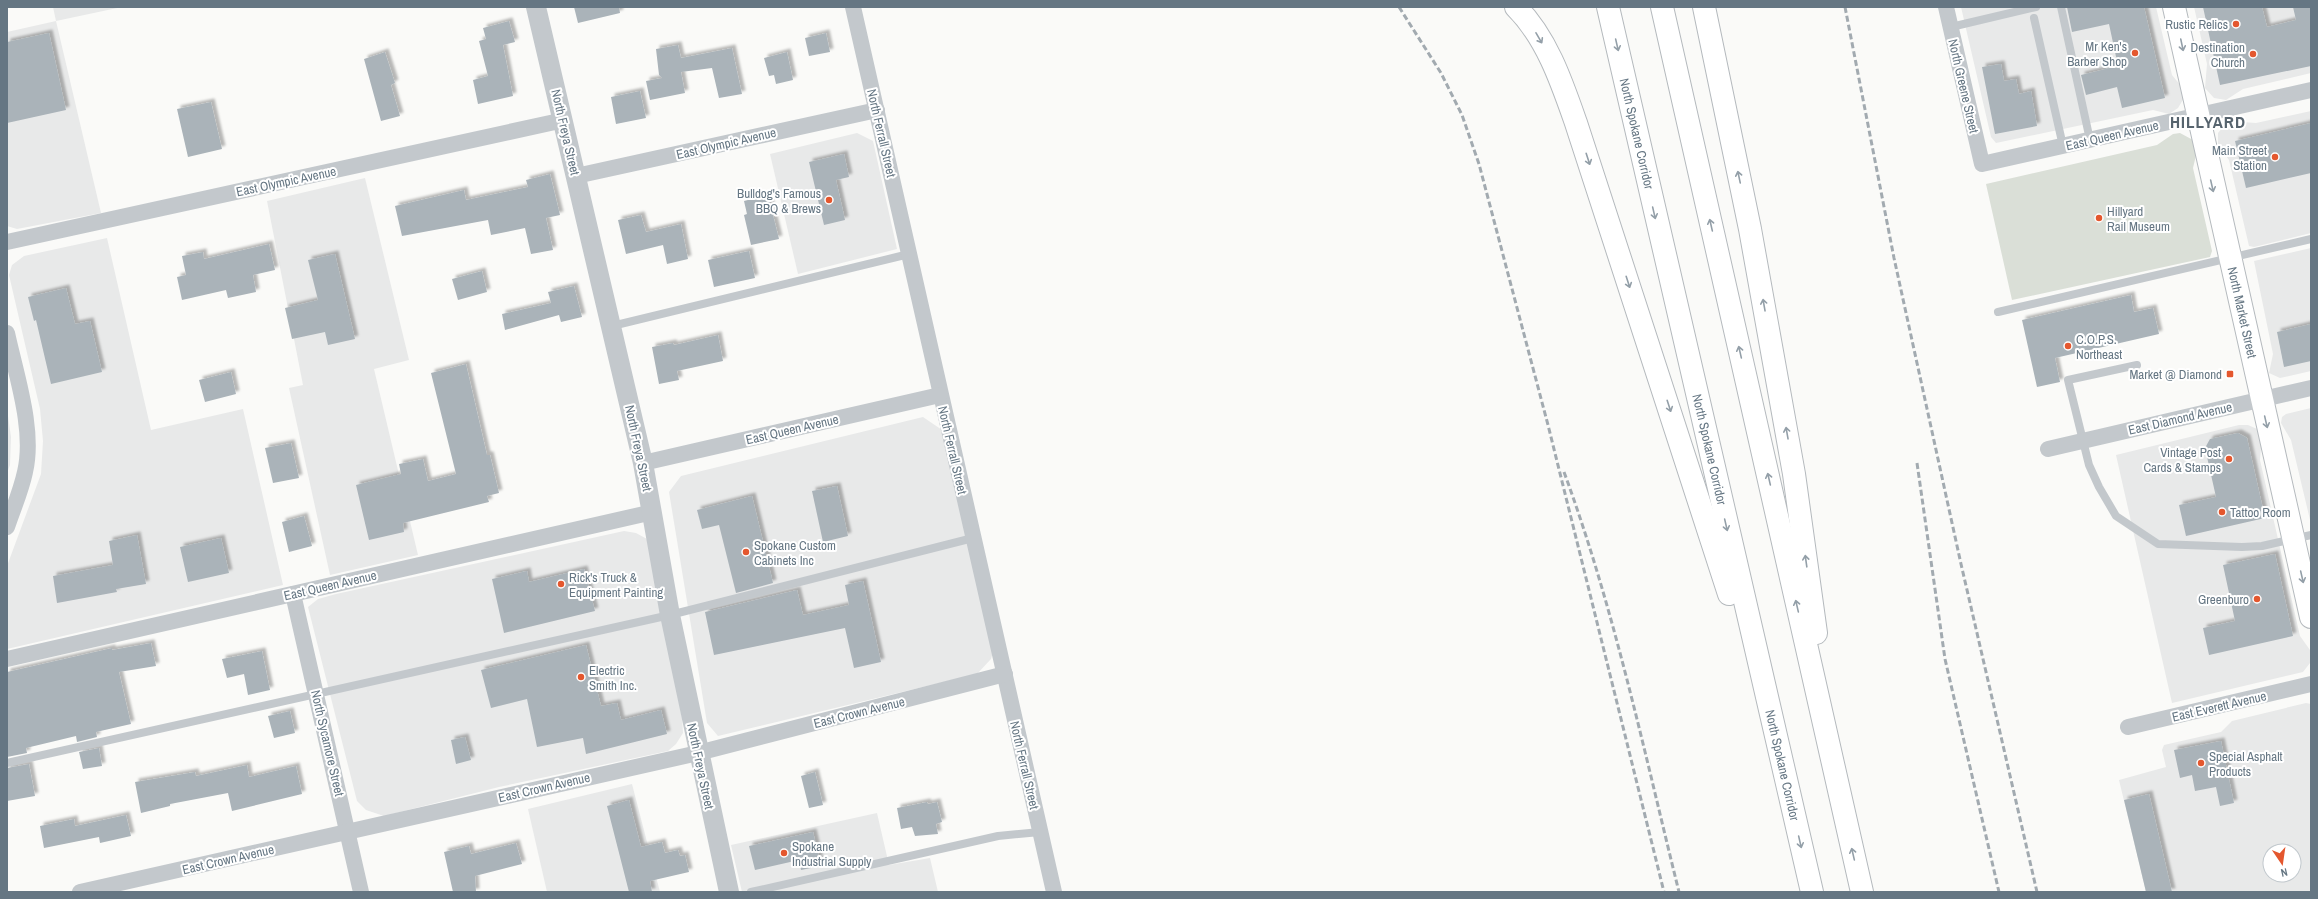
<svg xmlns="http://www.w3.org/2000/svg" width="2318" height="899" viewBox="0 0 2318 899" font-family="'Archivo Narrow',sans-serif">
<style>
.built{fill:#e8e9e9;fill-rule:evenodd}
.green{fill:#dadfd7}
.building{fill:#aab3b9;filter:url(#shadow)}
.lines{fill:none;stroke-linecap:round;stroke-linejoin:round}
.primary-casing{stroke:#b5babe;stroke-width:24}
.motorway-casing{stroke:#b4b9bd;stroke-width:24}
.service{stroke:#c3c8cc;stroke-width:8}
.minor{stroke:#c3c8cc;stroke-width:16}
.tertiary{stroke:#c3c8cc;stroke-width:20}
.primary{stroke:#fff;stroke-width:22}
.motorway{stroke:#fff;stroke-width:22}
.rail{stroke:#a2aab0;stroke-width:3;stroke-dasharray:6 3;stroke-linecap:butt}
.oneway{stroke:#939fa8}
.poi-dot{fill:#e4572e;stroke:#fff;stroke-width:1.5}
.labels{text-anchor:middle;stroke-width:4;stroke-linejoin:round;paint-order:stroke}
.poi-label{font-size:13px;fill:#657683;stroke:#fff;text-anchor:end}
.street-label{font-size:13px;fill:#657683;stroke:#fff}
.district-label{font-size:17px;font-weight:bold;letter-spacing:1px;fill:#57646e;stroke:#fff}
</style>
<defs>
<filter id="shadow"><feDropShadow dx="3.5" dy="-3.5" stdDeviation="1" flood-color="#0004"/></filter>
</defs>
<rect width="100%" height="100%" fill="#fafaf8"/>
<g class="built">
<path d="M53,7H122L56,21L101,213L17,229L7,226V32L56,21Z"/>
<path d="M1961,7H2156L2172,75L2181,86L2184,98L2178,108L2169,114L2153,110L1996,143L1991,137Z"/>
<path d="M2194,7H2311V73L2243,89L2226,100L2214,98L2205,88L2207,64Z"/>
<path d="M2311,111V233L2254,247L2249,246L2229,160L2218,145V133L2228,121L2256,123Z"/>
<path d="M857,133L873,141L897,249L798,274L770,154Z"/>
<path d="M365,178L409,360L374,369L418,555L330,575L289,388L303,385L267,201Z"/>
<path d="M107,238L151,430L243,409L283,585L7,649V566L41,474L43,441L40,409L9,275L12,265L24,256Z"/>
<path d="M2311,248V371L2280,378L2269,373L2273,354L2254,261Z"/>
<path d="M2311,408V524L2291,440L2281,423L2282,417L2286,414Z"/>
<path d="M7,409L11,437L10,465L7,473Z"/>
<path d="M923,417L945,432L995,645L991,659L977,674L718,736L707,723L669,492L681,476Z"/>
<path d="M2239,425H2248L2257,429L2262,436L2260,460L2300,636L2310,650V663L2303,672L2172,703L2116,455Z"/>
<path d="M624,531L636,533L647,539L682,718L683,733L676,744L668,751L499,787L384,816L366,810L357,801L308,607L318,599L336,594Z"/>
<path d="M2306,703L2311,704V892H2146L2119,780L2166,767L2162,750L2164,745L2221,732L2232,721ZM2270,851H2294V875H2270Z"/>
<path d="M632,784L660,892H547L528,809Z"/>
<path d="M877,813L889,865L930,858L938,892H742L731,845Z"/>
</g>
<path class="green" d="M2180,133L2193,140L2197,151L2193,168L2212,251L2210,257L2012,300L1986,184L2157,145L2173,134Z"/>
<g class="building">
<path d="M574,7H619L620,13L578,23Z"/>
<path d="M2067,7H2144L2165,98L2122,108L2117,87L2086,95L2081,75L2118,66L2109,24L2072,32Z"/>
<path d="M2203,7H2262L2267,27L2296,20L2293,7H2311V66L2220,85Z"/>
<path d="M509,21L515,42L503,45L513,96L478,104L473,80L488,76L479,41L486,39L483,28Z"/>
<path d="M49,33L66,110L7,123V42Z"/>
<path d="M826,33L830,52L809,56L805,38Z"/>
<path d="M678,45L681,58L732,48L742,94L719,98L712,68L681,72L685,93L650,100L646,81L662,78L659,75L656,49Z"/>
<path d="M385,52L395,83L391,85L400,116L381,121L364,59Z"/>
<path d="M787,52L793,80L776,84L774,75L769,76L764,58Z"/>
<path d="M2001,64L2004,81L2016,79L2019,94L2031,91L2037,126L1995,134L1982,67Z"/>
<path d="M640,91L646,118L616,124L611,97Z"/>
<path d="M211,102L222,149L188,157L177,109Z"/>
<path d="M2311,123V173L2246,188L2235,141Z"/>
<path d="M844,154L849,177L836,180L845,220L824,225L809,162Z"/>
<path d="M550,174L560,215L546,218L553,250L531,254L525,228L491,235L488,220L402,236L395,206L464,190L466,200L528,187L526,180Z"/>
<path d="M768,195L779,239L751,245L744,215L747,214L744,201Z"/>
<path d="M641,215L646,232L681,224L688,259L667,264L663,245L626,254L618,220Z"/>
<path d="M269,244L275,270L253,275L256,292L228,298L226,290L182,300L177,277L186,275L182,256L203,252L204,259Z"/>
<path d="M749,251L755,278L714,287L708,260Z"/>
<path d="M335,254L355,339L328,345L325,332L292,339L285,308L318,300L308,260Z"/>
<path d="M482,271L487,292L458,300L452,279Z"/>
<path d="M574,286L582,317L561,322L559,315L505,330L502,314L551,303L548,292Z"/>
<path d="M66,288L75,324L90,321L102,372L51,384L36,320L34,321L28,297Z"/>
<path d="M2131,295L2134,312L2153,308L2159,334L2055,358L2060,382L2037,387L2022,320Z"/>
<path d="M2311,324V361L2284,367L2277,332Z"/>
<path d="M718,335L723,361L677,371L679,380L659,384L652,347L673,343L674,345Z"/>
<path d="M466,364L487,455H490L499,493L487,496L489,502L403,523L404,532L369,540L356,485L401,474L399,464L423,459L428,481L456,474L431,373Z"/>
<path d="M231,372L236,394L205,402L199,380Z"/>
<path d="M2238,433L2247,438L2265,518L2186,536L2179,505L2216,497L2205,448L2210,439Z"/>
<path d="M291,443L299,478L273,483L265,448Z"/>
<path d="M837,486L848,536L823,542L812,491Z"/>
<path d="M752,496L773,583L736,593L719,525L702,529L697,510Z"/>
<path d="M304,516L312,546L289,552L282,522Z"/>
<path d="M137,535L146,584L116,589L117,592L57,603L53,576L113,565L109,541Z"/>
<path d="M221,538L229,573L188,582L180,547Z"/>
<path d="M2275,554L2293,636L2209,655L2203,628L2235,621L2223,565Z"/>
<path d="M584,569L595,611L504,633L492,579L527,571L529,582Z"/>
<path d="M863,581L881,662L854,668L845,628L714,655L705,612L797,590L803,615L849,605L845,585Z"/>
<path d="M151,643L156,666L119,672L131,724L96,732L97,737L77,742L76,736L26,748L27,753L7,757V672L112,648V650Z"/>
<path d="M586,645L601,706L617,703L621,720L661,710L667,734L586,754L583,738L537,747L527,699L491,708L481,670Z"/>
<path d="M262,651L270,690L248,695L244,674L227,678L222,659Z"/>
<path d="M290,711L295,733L274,738L268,716Z"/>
<path d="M465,737L471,760L456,764L451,740Z"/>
<path d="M2221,741L2234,803L2220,806L2216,787L2195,791L2192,775L2180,778L2174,750Z"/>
<path d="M99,748L102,766L83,769L79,752Z"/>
<path d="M29,764L35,796L7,801V768Z"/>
<path d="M247,765L249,777L296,766L302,794L232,811L228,793L170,804V806L141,813L135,782L195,772L196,776Z"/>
<path d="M815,772L823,805L809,808L801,776Z"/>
<path d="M2149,794L2172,892H2146L2124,800Z"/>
<path d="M629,800L641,847L662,842L665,853L678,850L680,856L685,855L689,872L650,881L652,892H629L607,806Z"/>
<path d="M927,802L928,804L937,802L942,822L936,824L938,834L915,836L912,827L901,829L897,808Z"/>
<path d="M126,815L131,836L100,843L99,837L44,848L40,826L74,819L75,826Z"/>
<path d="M813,832L821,866L801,870L799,860L755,870L749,846Z"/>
<path d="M516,843L522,864L475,876L476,892H453L444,852L469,846L471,854Z"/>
</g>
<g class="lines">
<defs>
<g id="primary">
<path id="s1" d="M2174,7L2311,617"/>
</g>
<g id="motorway">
<path d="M1516,7C1547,38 1562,83 1576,123L1729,594"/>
<path id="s2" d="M1608,7L1812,892"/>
<path d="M1662,7L1862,892"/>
<path d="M1704,7L1750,229L1794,474L1816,633"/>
</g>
</defs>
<use href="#primary" class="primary-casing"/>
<use href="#motorway" class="motorway-casing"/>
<g class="service">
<path d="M2061,7L2090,140"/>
<path d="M2034,18L2063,146"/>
<path d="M1951,27L2036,7"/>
<path d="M1998,312L2311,239"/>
<path d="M612,326L909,254"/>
<path d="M2137,365L2068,380L2089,465L2099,487L2116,516L2158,544L2242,547L2262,546L2311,535"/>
<path d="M7,763L670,615L973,538"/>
<path d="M751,892L998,836L1040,832"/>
</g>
<g class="minor">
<path d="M853,7L1054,892"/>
<path d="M1946,7L1982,164L2311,90"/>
<path d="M576,176L877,110"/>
<path d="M7,242L564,120"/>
<path d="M7,333C16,375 35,430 25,472C21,491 13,509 7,527"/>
<path d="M2048,449L2311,388"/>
<path d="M643,463L940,395"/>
<path d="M293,594L361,892"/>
<path d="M7,659L653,512"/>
<path d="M2128,727L2311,684"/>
<path d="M80,892L698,753L1005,674"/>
</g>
<path class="tertiary" d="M536,7L643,463L670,615L729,892"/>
<use href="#primary" class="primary"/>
<use href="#motorway" class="motorway"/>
<g class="rail">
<path d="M1399,7L1441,73L1462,115L1479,164L1548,425L1664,892"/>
<path d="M1845,7L1894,258L1961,564L2037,892"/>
<path d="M1917,463L1945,659L1999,892"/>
<path d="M1564,472C1614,608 1644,751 1679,892"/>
</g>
</g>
<defs><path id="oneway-shaft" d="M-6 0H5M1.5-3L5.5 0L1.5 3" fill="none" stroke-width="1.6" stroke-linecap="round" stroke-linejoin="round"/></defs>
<g class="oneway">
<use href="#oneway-shaft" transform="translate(1539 38) rotate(60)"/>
<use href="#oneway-shaft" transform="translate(1617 45) rotate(77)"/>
<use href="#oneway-shaft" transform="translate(2182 45) rotate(78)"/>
<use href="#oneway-shaft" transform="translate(1588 159) rotate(72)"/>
<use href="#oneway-shaft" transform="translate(1739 177) rotate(-102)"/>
<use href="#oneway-shaft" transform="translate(2212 186) rotate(77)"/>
<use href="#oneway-shaft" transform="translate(1654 213) rotate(77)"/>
<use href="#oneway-shaft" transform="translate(1711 225) rotate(-103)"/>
<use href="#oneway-shaft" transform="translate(1628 282) rotate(72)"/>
<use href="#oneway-shaft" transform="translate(1764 305) rotate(-100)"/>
<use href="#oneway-shaft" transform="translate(1740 352) rotate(-103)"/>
<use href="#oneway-shaft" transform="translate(1669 406) rotate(72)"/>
<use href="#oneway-shaft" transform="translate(2266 422) rotate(77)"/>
<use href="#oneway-shaft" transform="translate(1787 433) rotate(-100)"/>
<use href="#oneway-shaft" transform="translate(1769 479) rotate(-103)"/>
<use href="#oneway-shaft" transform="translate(1726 525) rotate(77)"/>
<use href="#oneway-shaft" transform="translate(1806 561) rotate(-98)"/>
<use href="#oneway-shaft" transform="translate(2302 577) rotate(77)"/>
<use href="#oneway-shaft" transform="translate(1797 606) rotate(-103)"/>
<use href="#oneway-shaft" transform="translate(1800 842) rotate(77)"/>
<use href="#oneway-shaft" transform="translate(1853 854) rotate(-103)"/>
</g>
<g class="poi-dot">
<circle cx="2236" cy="24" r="4"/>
<circle cx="2135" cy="53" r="4"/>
<circle cx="2253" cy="54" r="4"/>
<circle cx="2275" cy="157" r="4"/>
<circle cx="829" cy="200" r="4"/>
<circle cx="2099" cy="218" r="4"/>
<circle cx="2068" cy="346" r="4"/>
<rect x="2226" y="370" width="8" height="8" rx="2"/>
<circle cx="2229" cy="459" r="4"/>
<circle cx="2222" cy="512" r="4"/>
<circle cx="746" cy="552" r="4"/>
<circle cx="561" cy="584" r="4"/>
<circle cx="2257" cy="599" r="4"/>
<circle cx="581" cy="677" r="4"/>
<circle cx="2201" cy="763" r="4"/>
<circle cx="784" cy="853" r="4"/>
</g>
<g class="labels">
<g class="poi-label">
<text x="2228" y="29">Rustic Relics</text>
<text x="2127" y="51">Mr Ken's<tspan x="2127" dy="15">Barber Shop</tspan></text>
<text x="2245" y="52">Destination<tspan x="2245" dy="15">Church</tspan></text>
<text x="2267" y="155">Main Street<tspan x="2267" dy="15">Station</tspan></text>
<text x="821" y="198">Bulldog's Famous<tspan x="821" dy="15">BBQ &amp; Brews</tspan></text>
<text x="2107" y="216" text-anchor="start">Hillyard<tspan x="2107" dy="15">Rail Museum</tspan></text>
<text x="2076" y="344" text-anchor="start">C.O.P.S.<tspan x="2076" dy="15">Northeast</tspan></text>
<text x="2222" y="379">Market @ Diamond</text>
<text x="2221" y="457">Vintage Post<tspan x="2221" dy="15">Cards &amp; Stamps</tspan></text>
<text x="2230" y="517" text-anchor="start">Tattoo Room</text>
<text x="754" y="550" text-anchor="start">Spokane Custom<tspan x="754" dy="15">Cabinets Inc</tspan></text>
<text x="569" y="582" text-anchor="start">Rick's Truck &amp;<tspan x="569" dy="15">Equipment Painting</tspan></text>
<text x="2249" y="604">Greenburo</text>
<text x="589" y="675" text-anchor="start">Electric<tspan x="589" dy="15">Smith Inc.</tspan></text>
<text x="2209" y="761" text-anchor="start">Special Asphalt<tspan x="2209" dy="15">Products</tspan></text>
<text x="792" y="851" text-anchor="start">Spokane<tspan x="792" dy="15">Industrial Supply</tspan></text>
</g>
<g class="street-label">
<text transform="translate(1964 86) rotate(77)" y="5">North Greene Street</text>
<text transform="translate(566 132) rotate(77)" y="5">North Freya Street</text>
<text transform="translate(882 133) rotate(77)" y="5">North Ferrall Street</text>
<text dy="5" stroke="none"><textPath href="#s2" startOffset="130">North Spokane Corridor</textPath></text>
<text transform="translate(2112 135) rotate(-13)" y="5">East Queen Avenue</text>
<text transform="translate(726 143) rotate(-13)" y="5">East Olympic Avenue</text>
<text transform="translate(286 181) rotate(-12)" y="5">East Olympic Avenue</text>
<text dy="5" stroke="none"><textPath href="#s1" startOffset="313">North Market Street</textPath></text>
<text transform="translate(2180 418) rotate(-13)" y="5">East Diamond Avenue</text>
<text transform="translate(792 429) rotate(-13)" y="5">East Queen Avenue</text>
<text transform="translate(639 448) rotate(78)" y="5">North Freya Street</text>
<text transform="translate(953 450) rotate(77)" y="5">North Ferrall Street</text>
<text dy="5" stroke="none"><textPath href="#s2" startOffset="454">North Spokane Corridor</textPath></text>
<text transform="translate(330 585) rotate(-13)" y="5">East Queen Avenue</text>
<text transform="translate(2219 706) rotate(-13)" y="5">East Everett Avenue</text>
<text transform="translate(859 712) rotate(-14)" y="5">East Crown Avenue</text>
<text transform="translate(328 743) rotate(77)" y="5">North Sycamore Street</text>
<text transform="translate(1025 765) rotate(77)" y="5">North Ferrall Street</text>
<text dy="5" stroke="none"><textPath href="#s2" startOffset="778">North Spokane Corridor</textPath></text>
<text transform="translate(701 766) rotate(78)" y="5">North Freya Street</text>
<text transform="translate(544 787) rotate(-13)" y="5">East Crown Avenue</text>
<text transform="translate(228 859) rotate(-13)" y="5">East Crown Avenue</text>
</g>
<g class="district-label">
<text x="2208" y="128">HILLYARD</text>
</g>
</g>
<rect width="2318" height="899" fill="none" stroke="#657683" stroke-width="16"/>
<g transform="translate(2282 863) rotate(167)"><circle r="19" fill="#ffffff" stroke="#c1c8cd"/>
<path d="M0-3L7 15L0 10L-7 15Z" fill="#e4572e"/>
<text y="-6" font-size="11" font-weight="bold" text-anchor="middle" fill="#657683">N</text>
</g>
</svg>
